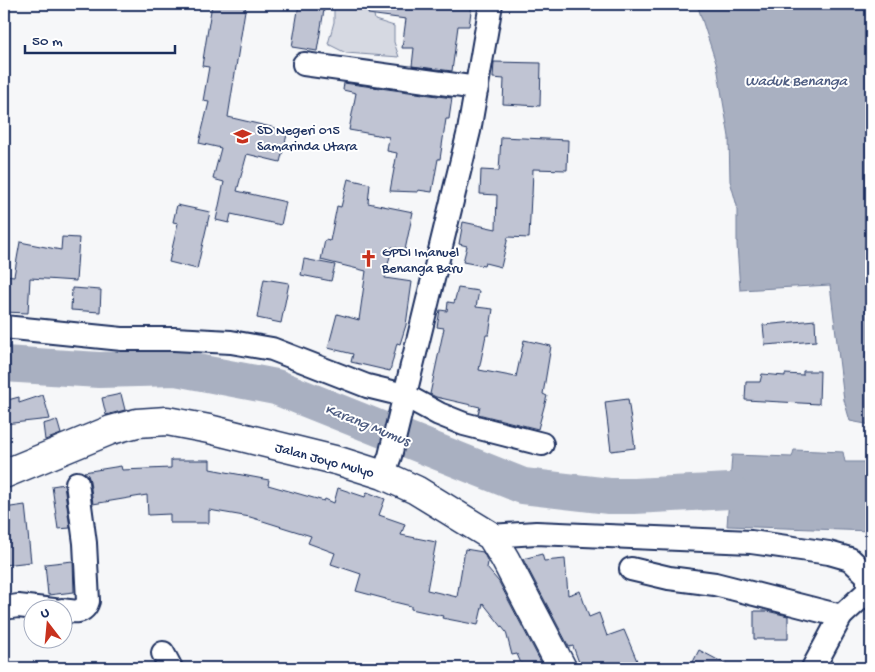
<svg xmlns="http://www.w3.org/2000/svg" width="875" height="672" viewBox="0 0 875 672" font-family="'Gochi Hand',sans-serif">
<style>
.green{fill:#d6d9e2;stroke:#7884a0}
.water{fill:#a9b0c1;stroke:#707c99}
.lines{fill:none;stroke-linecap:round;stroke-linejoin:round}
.river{stroke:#a9b0c1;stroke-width:36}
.building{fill:#c0c4d3;stroke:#1b2f5e}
.minor-casing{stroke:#1b2f5e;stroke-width:26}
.major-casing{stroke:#1b2f5e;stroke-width:31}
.minor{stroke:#fff;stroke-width:22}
.major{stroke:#fff;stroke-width:28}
.labels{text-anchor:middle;stroke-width:4;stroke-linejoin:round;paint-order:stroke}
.poi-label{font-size:14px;fill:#1b2f5e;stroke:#fff;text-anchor:start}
.street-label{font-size:14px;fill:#1b2f5e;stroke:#fff}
.water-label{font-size:15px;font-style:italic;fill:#4d5c81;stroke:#fff}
</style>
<rect width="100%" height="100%" fill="#f6f7f9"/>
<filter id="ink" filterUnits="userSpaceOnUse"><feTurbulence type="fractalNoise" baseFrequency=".02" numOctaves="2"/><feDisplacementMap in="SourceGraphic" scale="10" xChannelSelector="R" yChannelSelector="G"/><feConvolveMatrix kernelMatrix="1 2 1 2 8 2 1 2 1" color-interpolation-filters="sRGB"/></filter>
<g filter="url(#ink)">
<path class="green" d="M334,4H372L375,20L394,26V42L399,57L346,53L328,44L334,22Z"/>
<g class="water">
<path d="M697,4H871V425L850,421L844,400L830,285L740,290L737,245V206L730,181L729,137L717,66Z"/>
<path d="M794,450L843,452L845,462H871V531L727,526L732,455L792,457Z"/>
</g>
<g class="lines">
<path class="river" d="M4,364L99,370L176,368L276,387L523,486L609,496H634L730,491"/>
</g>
<g class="building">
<path d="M212,4H246L228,117L288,131L280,162L247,154L237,191L286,202L281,225L231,214L229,223L216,220L224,182L213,179L221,148L199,143L209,102L203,101L209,67L202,66Z"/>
<path d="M299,4H325L317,51L292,47Z"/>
<path d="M369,4H472L469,26H458L452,71L412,66L414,48H402L406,19L368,14Z"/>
<path d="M494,62L541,63L540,106L503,104L504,79L493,78Z"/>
<path d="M344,83L452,98L449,119H446L440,159H438L432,192L418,190V192L390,191L397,153L387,151L389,137L349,130L356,93L343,90Z"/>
<path d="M501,137L568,140L567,170L533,169L532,196H531L529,238L508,237L501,267L485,263L484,266L463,262L467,246L459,244L463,222L496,229L497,195L480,194L481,170L499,171Z"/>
<path d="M348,179L370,184L368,203L413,212L405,250L392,247L385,278L412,282L406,325L400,344L397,343L390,371L351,362L353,354L328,348L337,314L359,320L366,271L321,260L325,240L330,241L337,206L341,207Z"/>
<path d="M177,205L210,212L197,269L169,262L178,223L173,222Z"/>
<path d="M62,237L79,238L76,281L30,278L28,313L4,312V275L14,276L20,242L61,250Z"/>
<path d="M304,259L335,265L331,281L301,275Z"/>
<path d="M264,279L289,283L281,323L257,318Z"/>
<path d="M72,288L101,290L100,312L71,310Z"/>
<path d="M458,288L479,291L476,307L493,309L489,335H486L479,370L516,377L524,340L551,346L543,394L547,396L538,429L478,414L480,407L436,397L430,394L444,328L437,327L440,310L447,311L448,302L454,303Z"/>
<path d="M815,320L816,341L765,345L763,325Z"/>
<path d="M803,371H820L819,404L745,400L746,382H760L762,374L785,376V374L803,375Z"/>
<path d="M121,394L125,410L106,415L102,398Z"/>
<path d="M43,395L50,419L4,424V401L19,397V403Z"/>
<path d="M628,399L635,448L611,451L605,402Z"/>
<path d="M57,420L61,434L45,440L43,424Z"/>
<path d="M171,460H210V469L269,480L268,485L324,501L325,499L334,503L338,488L365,497L367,492L385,499L379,515L405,524L401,535L436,542L427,590L457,597L465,549L483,552L488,562L487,568L499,582L544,668H523L517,654L512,655L506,632L483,603L478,625L442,618L443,616L411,609V606L386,600V599L356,591L361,574L331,564L335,553L308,543L311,536L250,517L209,510V523H170V514L148,515L147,495L93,504L90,481L88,475L84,472L121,466L122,470L171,468Z"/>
<path d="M64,484L70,528L58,529L52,486Z"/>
<path d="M25,505L31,562L4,565V508Z"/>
<path d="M542,554L544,561L565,559L568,595L580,591L589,617L599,613L607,636L624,630L640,668H595L593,663L581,668L573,646L569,647L524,561L523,559Z"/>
<path d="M73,561L74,592L48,595L45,564Z"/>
<path d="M754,611H767L788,616V639H754Z"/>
<path d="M699,650L733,668H690Z"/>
</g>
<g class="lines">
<defs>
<g id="minor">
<path d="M304,64L477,88"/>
<path d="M4,327L122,339H174L231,342L272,349L367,386L404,395L439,414L464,424L542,444"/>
<path d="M383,475L390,456L469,131L491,4"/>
<path d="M491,536L536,533L751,542L829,553L850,559L868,576V591L841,616L813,668"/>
<path d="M631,569L669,578L715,584L841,616"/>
<path d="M4,608L18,606L54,610"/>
<path d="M62,610C74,612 84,614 88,601L85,543L77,483"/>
<path d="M163,653L171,668"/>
</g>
<path id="major" d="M4,474L111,430L137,423L167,421L209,429L339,461L383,475L416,490L491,536L505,559L562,668"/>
</defs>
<use href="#minor" class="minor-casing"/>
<use href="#major" class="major-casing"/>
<use href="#minor" class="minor"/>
<use href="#major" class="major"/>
</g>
</g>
<defs>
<symbol id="school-bare" viewBox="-9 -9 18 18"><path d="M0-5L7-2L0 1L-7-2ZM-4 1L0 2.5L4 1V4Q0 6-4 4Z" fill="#c8321e" stroke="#fff" stroke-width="2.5" paint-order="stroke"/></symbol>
<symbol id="church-bare" viewBox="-9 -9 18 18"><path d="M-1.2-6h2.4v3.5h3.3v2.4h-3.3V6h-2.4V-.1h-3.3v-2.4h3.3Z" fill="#c8321e" stroke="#fff" stroke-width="2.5" paint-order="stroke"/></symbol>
</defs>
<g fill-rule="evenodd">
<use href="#school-bare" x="230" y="124" width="25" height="25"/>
<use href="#church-bare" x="356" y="246" width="25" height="25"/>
</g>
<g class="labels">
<g class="poi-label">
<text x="257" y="134">SD Negeri 015<tspan x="257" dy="16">Samarinda Utara</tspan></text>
<text x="382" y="256">GPDI Imanuel<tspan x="382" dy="16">Benanga Baru</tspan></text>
</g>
<g class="street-label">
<text transform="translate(325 459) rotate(15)" y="5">Jalan Joyo Mulyo</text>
</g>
<g class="water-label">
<text x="796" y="85">Waduk Benanga</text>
<text transform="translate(368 424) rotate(22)" y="5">Karang Mumus</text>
</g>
</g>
<rect width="875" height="672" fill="none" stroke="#fff" stroke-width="20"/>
<rect x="10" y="10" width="855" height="652" fill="none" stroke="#1b2f5e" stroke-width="2" filter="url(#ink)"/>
<g transform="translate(48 624) rotate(344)"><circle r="24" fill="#ffffff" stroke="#a4acbf"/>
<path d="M0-4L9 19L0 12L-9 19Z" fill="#c8321e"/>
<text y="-8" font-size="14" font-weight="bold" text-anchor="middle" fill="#1b2f5e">U</text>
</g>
<path d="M25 45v8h150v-8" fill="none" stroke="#1b2f5e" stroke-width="2.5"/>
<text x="32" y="45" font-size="15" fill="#1b2f5e" stroke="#ffffff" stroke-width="4" paint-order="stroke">50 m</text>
</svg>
